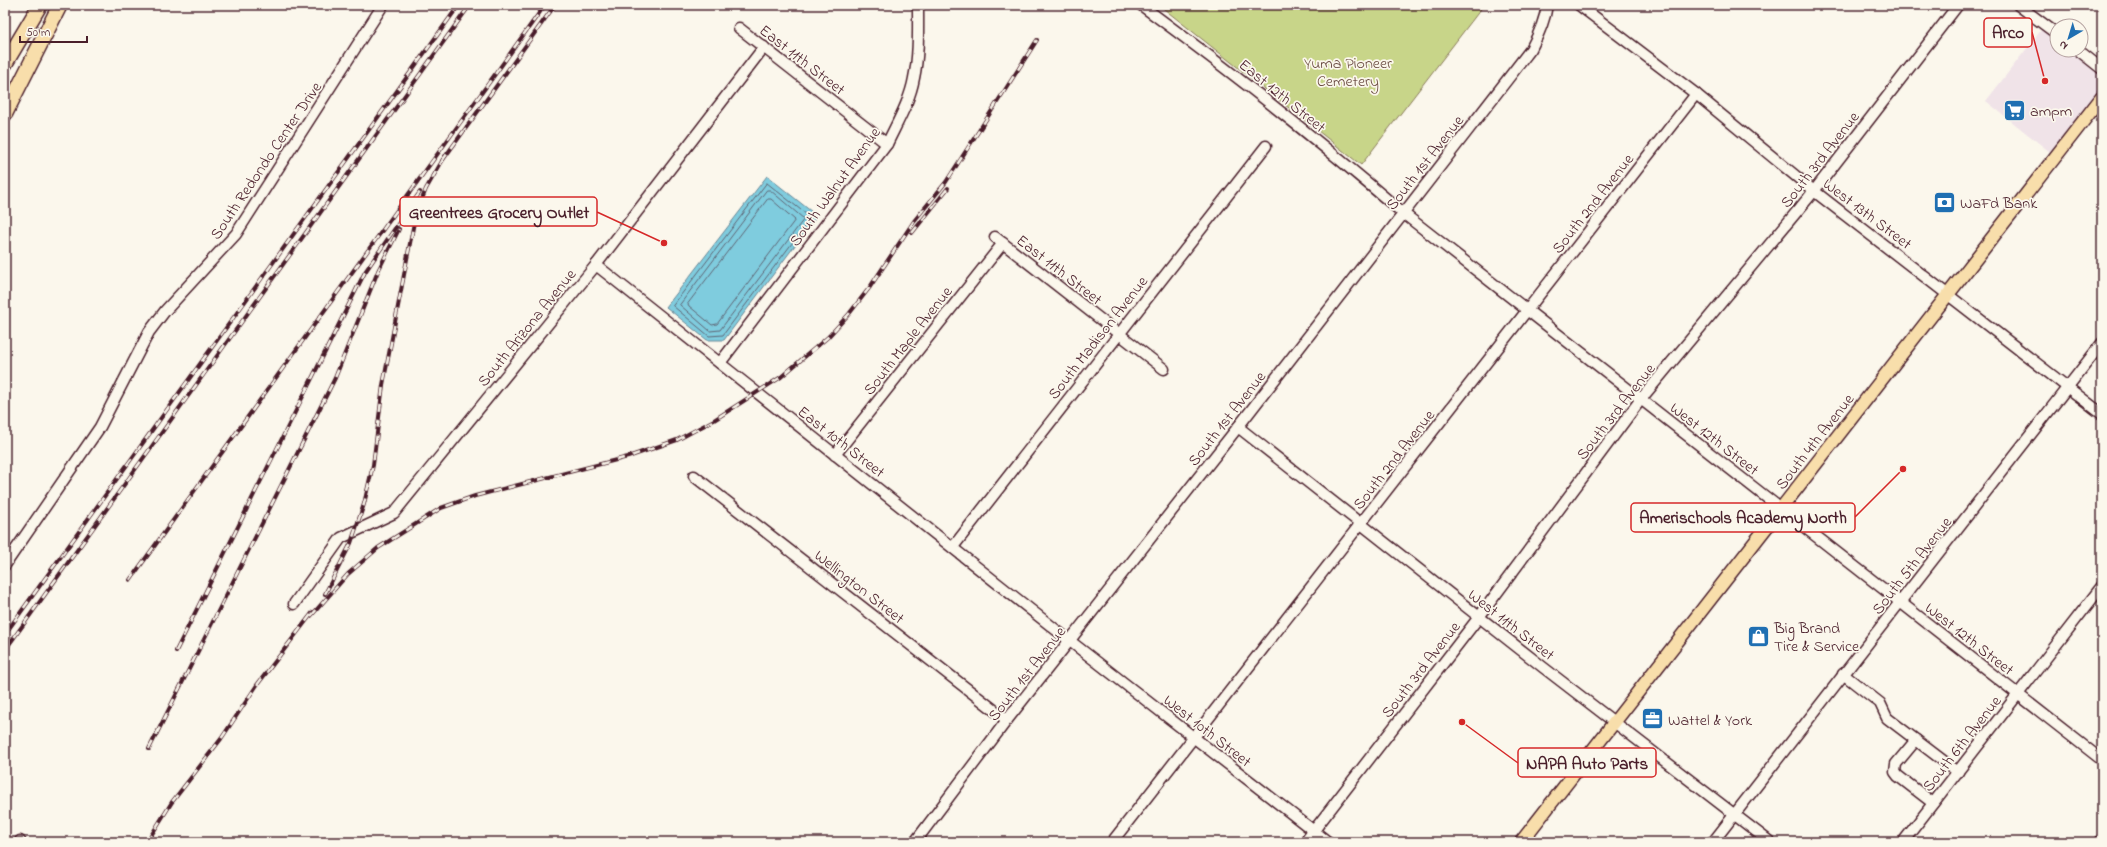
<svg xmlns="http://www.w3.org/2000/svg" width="2107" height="847" viewBox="0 0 2107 847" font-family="'Indie Flower',sans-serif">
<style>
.built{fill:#f0e3e8}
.green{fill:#c8d589;stroke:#897a5a}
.water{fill:#7fccde;stroke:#6a8796}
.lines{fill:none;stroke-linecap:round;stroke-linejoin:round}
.shore{stroke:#5f6473;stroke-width:1}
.minor-casing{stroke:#4a1f2b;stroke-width:13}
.major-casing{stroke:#4a1f2b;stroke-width:15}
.highway-casing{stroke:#4a1f2b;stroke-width:17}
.minor{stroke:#fbf7ec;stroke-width:10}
.major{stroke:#f8deab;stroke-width:12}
.highway{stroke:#f8deab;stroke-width:14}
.rail-casing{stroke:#4a1f2b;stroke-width:4}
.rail{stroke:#fbf7ec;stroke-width:2.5;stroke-dasharray:8;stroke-linecap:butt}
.labels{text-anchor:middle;stroke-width:3.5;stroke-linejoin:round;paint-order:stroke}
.street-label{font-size:16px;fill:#4a1f2b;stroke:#fbf7ec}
.park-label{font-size:16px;fill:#6a4c42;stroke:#fbf7ec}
.poi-label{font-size:16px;fill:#4a1f2b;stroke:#fbf7ec;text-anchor:start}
.leader{fill:none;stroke:#d62828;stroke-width:1.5}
.callout-dot{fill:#d62828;stroke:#fbf7ec;stroke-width:1.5}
.callout{fill:#fbf7ec;stroke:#d62828;stroke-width:1.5}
.callout-label{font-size:17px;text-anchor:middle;font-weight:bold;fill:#4a1f2b}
</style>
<rect width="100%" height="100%" fill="#fbf7ec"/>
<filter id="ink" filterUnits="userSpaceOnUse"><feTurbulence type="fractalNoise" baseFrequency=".025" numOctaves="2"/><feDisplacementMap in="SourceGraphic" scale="8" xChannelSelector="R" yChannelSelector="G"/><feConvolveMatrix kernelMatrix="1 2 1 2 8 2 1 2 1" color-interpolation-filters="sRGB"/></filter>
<g filter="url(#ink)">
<path class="built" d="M2045,25L2057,34V50H2077L2102,69V97L2055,156L1986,101Z"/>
<path class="green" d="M1159,5H1484L1361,165Z"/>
<path class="water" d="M767,176L817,216L724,340H707L666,307Z"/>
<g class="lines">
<g class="shore">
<path d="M767,183L811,218L723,335L709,336L673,306Z"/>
<path d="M767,190H770L804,219L720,330L710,331L680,305Z"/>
<path d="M768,199H771L795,220L717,324L712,325L689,306L688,304Z"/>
</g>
<defs>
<g id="minor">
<path d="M1141,5C1231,71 1318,140 1403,213L2102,760"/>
<path d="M1579,5L1696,94L1814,191L2102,414"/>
<path d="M2018,5L2057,34"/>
<path d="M739,28L887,144"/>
<path d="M2078,50L2102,69"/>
<path d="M995,237L1164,369"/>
<path d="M596,265L1070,641L1328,842"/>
<path d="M720,363L887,144C897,123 910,101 914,78C919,55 918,29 918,5"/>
<path d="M1238,427L1544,668L1770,842"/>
<path d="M835,455L1003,243"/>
<path d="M694,476L1007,720"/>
<path d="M953,547L1266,146"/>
<path d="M5,565L100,427L149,332L165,311L236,234L383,5"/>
<path d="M294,604L341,538L394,513L596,265L764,47"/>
<path d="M1843,674L1880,703L1887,718L1958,772"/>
<path d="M1916,740L1896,764L1895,772L1898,776L1933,803"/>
<path d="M20,842V841"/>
<path d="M915,842L1007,720L1238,427L1531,49C1539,34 1545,21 1547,5"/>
<path d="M1112,842L1696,94"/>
<path d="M1305,842L1479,617L1641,399L1814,191L1958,5"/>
<path d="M1713,842L2102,343"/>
<path d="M1903,842L2102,586"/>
<path d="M2100,842L2102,839"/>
</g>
<path id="major" d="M1521,842L2102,97"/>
<g id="highway">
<path d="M5,64L40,5"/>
<path d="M5,114L60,5"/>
</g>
</defs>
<use href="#minor" class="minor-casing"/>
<use href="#major" class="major-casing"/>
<use href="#highway" class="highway-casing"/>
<use href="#minor" class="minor"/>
<use href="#major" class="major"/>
<use href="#highway" class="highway"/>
<defs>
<g id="rail">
<path d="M442,161L555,5"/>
<path d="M912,233L948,188"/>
<path d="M130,580L545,5"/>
<path d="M325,594L351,543L364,504L373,465L383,385L415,217L426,189L445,156"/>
<path d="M311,616L348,574L378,548L441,508L475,496L628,457L677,440L714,420L781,377L828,337L849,314L870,287L914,221L946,182L1037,40"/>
<path d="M5,634L459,5"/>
<path d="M5,650L470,5"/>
<path d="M176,651L365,272L420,192"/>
<path d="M149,749L335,378L378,271L399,229"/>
<path d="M147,842L172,802L221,739L257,685L313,612"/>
</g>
</defs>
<use href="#rail" class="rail-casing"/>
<use href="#rail" class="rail"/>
</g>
</g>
<defs>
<symbol id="supermarket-square" viewBox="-11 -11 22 22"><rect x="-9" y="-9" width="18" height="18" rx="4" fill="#1f6fb2" stroke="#fbf7ec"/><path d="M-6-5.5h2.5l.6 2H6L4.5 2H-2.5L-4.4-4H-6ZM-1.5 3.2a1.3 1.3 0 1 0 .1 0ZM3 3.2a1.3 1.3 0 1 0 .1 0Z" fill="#fff"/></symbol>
<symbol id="bank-square" viewBox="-11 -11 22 22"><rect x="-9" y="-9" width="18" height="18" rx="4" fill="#1f6fb2" stroke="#fbf7ec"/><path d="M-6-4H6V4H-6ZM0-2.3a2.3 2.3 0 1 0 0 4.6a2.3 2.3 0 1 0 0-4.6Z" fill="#fff"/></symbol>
<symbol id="shop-square" viewBox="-11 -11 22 22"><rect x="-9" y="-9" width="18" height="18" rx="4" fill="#1f6fb2" stroke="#fbf7ec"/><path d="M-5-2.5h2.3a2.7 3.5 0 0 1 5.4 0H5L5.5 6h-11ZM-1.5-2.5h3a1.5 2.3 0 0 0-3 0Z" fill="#fff"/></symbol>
<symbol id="office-square" viewBox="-11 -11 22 22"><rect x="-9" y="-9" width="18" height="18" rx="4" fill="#1f6fb2" stroke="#fbf7ec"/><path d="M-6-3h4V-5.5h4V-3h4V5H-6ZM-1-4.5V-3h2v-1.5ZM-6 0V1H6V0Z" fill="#fff"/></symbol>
</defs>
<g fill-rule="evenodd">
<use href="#supermarket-square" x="2002" y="98" width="25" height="25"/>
<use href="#bank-square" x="1932" y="190" width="25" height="25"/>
<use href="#shop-square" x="1746" y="624" width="25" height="25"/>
<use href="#office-square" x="1640" y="706" width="25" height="25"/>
</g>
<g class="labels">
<g class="street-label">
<text transform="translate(803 59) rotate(38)" y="6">East 11th Street</text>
<text transform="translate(1283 95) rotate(39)" y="6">East 12th Street</text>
<text transform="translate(1819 159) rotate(-52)" y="6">South 3rd Avenue</text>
<text transform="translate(265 160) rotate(-56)" y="6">South Redondo Center Drive</text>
<text transform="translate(1424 162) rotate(-52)" y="6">South 1st Avenue</text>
<text transform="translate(834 186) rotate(-54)" y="6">South Walnut Avenue</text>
<text transform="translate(1592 203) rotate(-52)" y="6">South 2nd Avenue</text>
<text transform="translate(1868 213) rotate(37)" y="6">West 13th Street</text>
<text transform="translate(1060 269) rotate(38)" y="6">East 11th Street</text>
<text transform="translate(526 327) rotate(-51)" y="6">South Arizona Avenue</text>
<text transform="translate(1097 337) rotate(-52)" y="6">South Madison Avenue</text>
<text transform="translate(907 340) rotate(-52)" y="6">South Maple Avenue</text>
<text transform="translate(1615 411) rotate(-52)" y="6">South 3rd Avenue</text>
<text transform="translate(1226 418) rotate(-52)" y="6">South 1st Avenue</text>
<text transform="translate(1715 438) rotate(38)" y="6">West 12th Street</text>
<text transform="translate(842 441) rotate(38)" y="6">East 10th Street</text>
<text transform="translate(1814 441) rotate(-52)" y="6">South 4th Avenue</text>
<text transform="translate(1393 459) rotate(-52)" y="6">South 2nd Avenue</text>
<text transform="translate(1911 565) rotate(-52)" y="6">South 5th Avenue</text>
<text transform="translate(860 586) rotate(38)" y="6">Wellington Street</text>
<text transform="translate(1512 624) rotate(38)" y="6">West 11th Street</text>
<text transform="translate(1970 638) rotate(38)" y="6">West 12th Street</text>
<text transform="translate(1420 669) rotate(-52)" y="6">South 3rd Avenue</text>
<text transform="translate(1026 673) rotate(-52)" y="6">South 1st Avenue</text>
<text transform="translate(1208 730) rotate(38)" y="6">West 10th Street</text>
<text transform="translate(1961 743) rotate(-52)" y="6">South 6th Avenue</text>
</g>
<g class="park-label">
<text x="1348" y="68">Yuma Pioneer<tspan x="1348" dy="18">Cemetery</tspan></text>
</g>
<g class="poi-label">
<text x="2030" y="116">ampm</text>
<text x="1960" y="208">WaFd Bank</text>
<text x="1774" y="633">Big Brand<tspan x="1774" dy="18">Tire &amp; Service</tspan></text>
<text x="1668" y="725">Wattel &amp; York</text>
</g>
</g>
<path class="leader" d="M2045 81L2032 32M664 243L597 212M1903 469L1855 517M1462 722L1518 763"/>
<g class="callout-dot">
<circle cx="2045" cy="81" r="4"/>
<circle cx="664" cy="243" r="4"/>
<circle cx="1903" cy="469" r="4"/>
<circle cx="1462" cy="722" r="4"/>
</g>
<g class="callout">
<rect x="1984" y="18" width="48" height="29" rx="4"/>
<rect x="400" y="197" width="197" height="29" rx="4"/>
<rect x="1631" y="503" width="224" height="29" rx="4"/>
<rect x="1518" y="748" width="138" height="29" rx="4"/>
</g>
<g class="callout-label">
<text x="2008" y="38">Arco</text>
<text x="499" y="218">Greentrees Grocery Outlet</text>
<text x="1743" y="523">Amerischools Academy North</text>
<text x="1587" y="769">NAPA Auto Parts</text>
</g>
<rect width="2107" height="847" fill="none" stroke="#fbf7ec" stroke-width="20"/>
<rect x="10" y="10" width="2087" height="827" fill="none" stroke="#4a1f2b" stroke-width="1.5" filter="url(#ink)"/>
<g transform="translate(2069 38) rotate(218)"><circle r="19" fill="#fbf7ec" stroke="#b4a19f"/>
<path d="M0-3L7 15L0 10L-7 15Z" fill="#1f6fb2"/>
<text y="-6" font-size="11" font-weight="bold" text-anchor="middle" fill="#4a1f2b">N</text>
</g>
<path d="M20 36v6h67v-6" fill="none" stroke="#4a1f2b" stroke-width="2"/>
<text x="26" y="36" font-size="12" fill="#4a1f2b" stroke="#fbf7ec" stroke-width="3" paint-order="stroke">50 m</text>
</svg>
